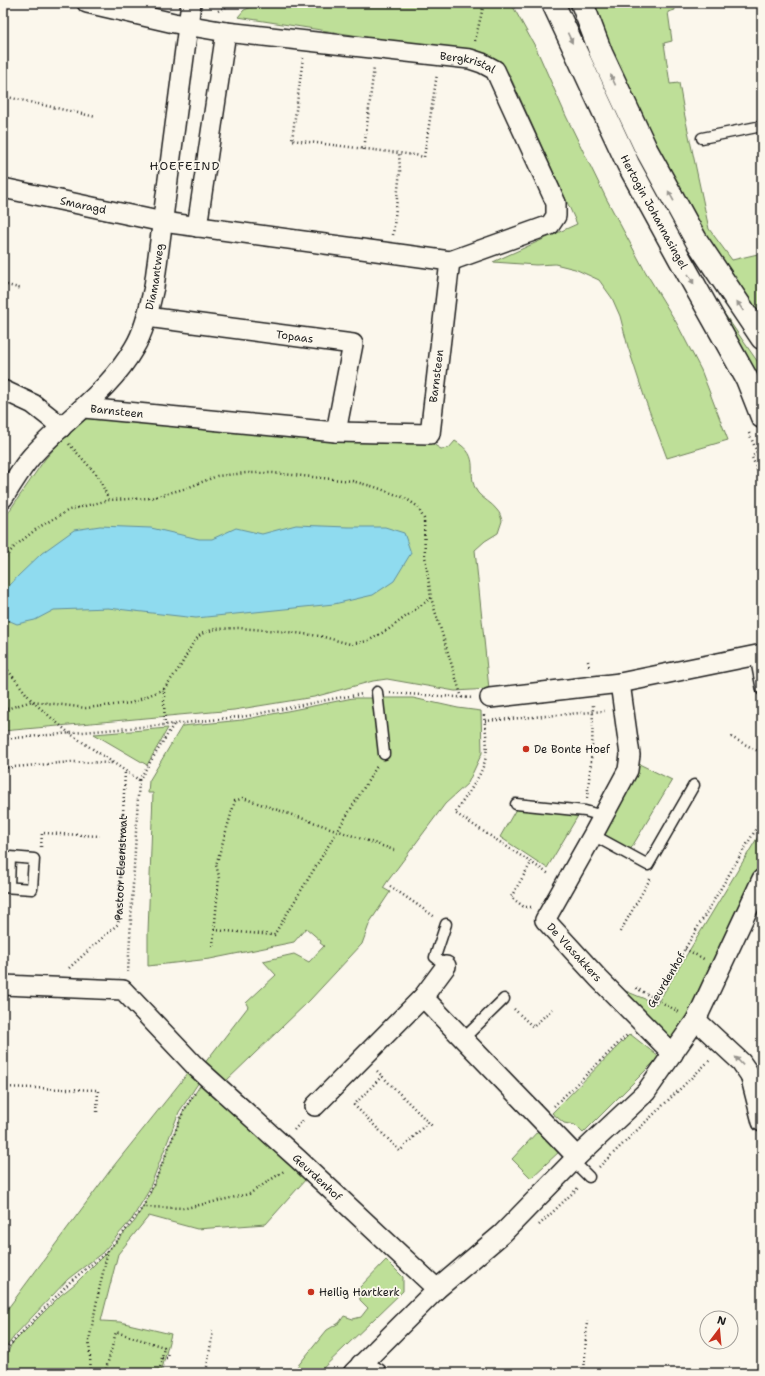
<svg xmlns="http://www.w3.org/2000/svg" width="765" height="1376" viewBox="0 0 765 1376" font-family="'Shantell Sans',sans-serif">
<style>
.green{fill:#bedf98;stroke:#6d7e5a}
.water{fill:#8fdbef;stroke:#618f9b}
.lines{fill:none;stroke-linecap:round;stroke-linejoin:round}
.lane-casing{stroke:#1c1c1c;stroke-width:13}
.street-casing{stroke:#1c1c1c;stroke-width:22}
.secondary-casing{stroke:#1c1c1c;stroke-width:25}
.path{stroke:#1c1c1c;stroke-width:2.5;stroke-dasharray:1 3;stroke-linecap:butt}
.lane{stroke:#fbf7ec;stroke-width:10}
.street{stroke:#fbf7ec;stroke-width:19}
.secondary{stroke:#fbf7ec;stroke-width:22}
.oneway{fill:#97948e}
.poi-dot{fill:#c8321e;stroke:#fbf7ec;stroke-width:1.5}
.labels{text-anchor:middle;stroke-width:3.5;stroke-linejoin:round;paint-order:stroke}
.street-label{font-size:11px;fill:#1c1c1c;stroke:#fbf7ec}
.poi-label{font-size:11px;fill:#1c1c1c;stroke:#fbf7ec;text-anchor:start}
.neighbourhood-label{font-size:12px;letter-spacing:1px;fill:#1c1c1c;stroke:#fbf7ec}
</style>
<rect width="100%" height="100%" fill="#fbf7ec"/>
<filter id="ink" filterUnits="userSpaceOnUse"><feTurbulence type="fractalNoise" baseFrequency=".025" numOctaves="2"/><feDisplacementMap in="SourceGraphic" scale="8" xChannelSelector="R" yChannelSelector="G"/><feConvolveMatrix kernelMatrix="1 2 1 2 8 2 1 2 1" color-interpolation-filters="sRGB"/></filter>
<g filter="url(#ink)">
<g class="green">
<path d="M262,3H511L536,48L566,116L606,198L645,271L676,322L701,370L728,440L667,458L646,402L628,347L620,316L612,298L599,280L575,269L555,264L536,265L493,262L577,224L509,74L499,62L486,56L238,17L244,10Z"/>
<path d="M587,3H674L675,10L668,12L672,41L664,43L670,84L679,83L684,112L709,229L732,260L762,253V326L696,234Z"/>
<path d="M714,299L762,368V396Z"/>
<path d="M89,417L431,443L441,449L449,448L455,441C484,458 464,473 478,493C483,499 492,503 497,510C500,513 501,517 502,521L498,533L485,541L475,550L489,689L455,691L387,679L373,681L314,697L234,710L3,731V520L45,459L70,431Z"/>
<path d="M353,698H413L458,708L481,711L482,753L468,783L445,804L387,882L383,888L390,892L370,922L362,944L309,1001L224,1083L204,1064L248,1007L246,1003L276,975L263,961L294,954L309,962L324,946L320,943L321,941L306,928L294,942L210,959L148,966V932L153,793H148L149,781L182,726L242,720Z"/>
<path d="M168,728L147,765L94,734Z"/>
<path d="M635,762L672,780L630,850L598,833Z"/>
<path d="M516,809L579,814L547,868L500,837Z"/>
<path d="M762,830V872L682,1053L611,985L657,1004Z"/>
<path d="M630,1034L659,1057L583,1133L575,1125L564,1123L552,1113Z"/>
<path d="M188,1073L199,1082L179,1112L148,1192L132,1219L102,1253L68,1279L17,1333L3,1351V1315L112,1168Z"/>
<path d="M201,1084L306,1179L266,1224L197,1229L149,1216L118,1254L101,1321L120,1322L171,1334L161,1373H3V1364L11,1345L61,1295L76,1283L105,1254L135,1221L150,1194L182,1114Z"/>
<path d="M539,1130L560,1151L531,1178L512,1159Z"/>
<path d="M386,1260L403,1277V1291L318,1373H292L327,1330L339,1323L344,1316L353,1319L361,1317L368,1308L360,1300L359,1288Z"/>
</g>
<path class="water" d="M296,525L348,527H385L404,533L411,553L394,581L373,595L334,604L196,618L108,608L54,610L35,620L17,624L3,618V593L18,576L42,553L74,530L100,526L151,528L199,539H212L236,528L262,534Z"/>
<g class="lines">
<defs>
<g id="lane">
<path d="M702,138L762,126"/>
<path d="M755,655L762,690"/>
<path d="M377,692L384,754"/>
<path d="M516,804L585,811L603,816"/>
<path d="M593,835L648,865L694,785"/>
<path d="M3,887L32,889L34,859L10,857L9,887"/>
<path d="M446,924L435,957L446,966"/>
<path d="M463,1039L504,999"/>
<path d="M573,1161L589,1177"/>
</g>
<g id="street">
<path id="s2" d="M87,3L174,23L226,32L470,59L482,63L495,70L556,203V216L550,225L450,261"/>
<path id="s3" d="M3,188L163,222L450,261L430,434L336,432L84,408"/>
<path d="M197,227L226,32"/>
<path id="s4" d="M147,317L353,344L336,432"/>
<path d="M3,390L33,404L52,419L61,428"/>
<path id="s5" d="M3,498C12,485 21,468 32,456C65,419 109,392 134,348C145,330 149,308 154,287L191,3"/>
<path id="s6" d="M620,683L630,755L628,770L593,835L545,920L599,979L673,1054"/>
<path d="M490,698L620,683L762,654"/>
<path id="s7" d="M3,985L123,990L196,1067L299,1160L437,1289"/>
<path d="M423,997L577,1157"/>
<path d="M696,1020L741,1062L750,1075L762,1122"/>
<path d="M315,1106L423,997L446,966"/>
<path d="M361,1364L377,1373"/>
<path d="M353,1373L437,1289L502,1234L577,1157L646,1092L696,1020L762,879"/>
</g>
<g id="secondary">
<path id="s8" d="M553,3L628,164L681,261L747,379L762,417"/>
<path d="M582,3L601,53L646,149L696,240L762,338"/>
</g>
</defs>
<use href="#lane" class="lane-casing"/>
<use href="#street" class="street-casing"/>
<use href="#secondary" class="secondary-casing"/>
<g class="path">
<path d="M218,11L234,3"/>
<path d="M475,41L484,3"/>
<path d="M303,58L292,140L415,155L424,157L437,74"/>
<path d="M3,96L96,117"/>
<path d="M364,150L374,67"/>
<path d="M393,235L400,171L399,153"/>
<path d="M3,284L22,289"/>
<path d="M749,433L757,452L762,457"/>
<path d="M69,444L98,476L109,500"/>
<path d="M757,452L752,457L762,482"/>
<path d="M3,560L15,546L39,527L69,510L109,500L151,498L187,488L217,476L246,473H273L352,481L375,487L405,498L417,506L424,519L425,556L431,598L462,698"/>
<path d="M588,661L589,668"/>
<path d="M3,664L32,701L69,733L139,780L128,972"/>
<path d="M390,693L473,698"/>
<path d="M3,710L32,701L86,708L131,703L164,689"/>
<path d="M484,715C485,728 488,742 486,755C484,774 465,797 455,813L549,874"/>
<path d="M485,721L605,711"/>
<path d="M165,725L164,702V689L180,667L193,643L201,634L215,629L238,628L280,631L320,636L350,644L368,641L389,629L431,598"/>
<path d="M731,737L762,753"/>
<path d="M3,739L175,724L247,716L337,698L363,694"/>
<path d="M592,752L611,754"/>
<path d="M3,768L71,762L114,763"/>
<path d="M139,780L174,724"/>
<path d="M587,798L592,752L593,705"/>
<path d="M41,847L42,833L100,836"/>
<path d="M390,886L435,917"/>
<path d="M531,907H524L511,897L531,863"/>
<path d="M214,930L274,935L377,766"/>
<path d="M620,932L650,879"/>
<path d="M213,946L219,876L216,865L235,801L243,798L394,850"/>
<path d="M685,949L704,959"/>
<path id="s1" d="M69,968L118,924L125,771"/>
<path d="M636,988L679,1012"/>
<path d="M651,1006L762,819"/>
<path d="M514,1009L533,1027L552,1009"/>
<path d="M377,1071L432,1126"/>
<path d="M382,1076L354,1105L400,1151L428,1122"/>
<path d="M3,1087L98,1090L97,1113"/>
<path d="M554,1106L628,1034"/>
<path d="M294,1130L304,1119"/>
<path d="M599,1167L711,1059"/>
<path d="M143,1207L156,1179L184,1110L196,1091"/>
<path d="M539,1225L579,1187"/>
<path d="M3,1352L71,1281L108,1251"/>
<path d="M162,1358H167L168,1352"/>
<path d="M207,1367L213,1331"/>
<path d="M3,1369L30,1373"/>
<path d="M91,1373L89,1341L99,1290L108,1250L120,1237L143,1207L186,1208L249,1194L284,1171"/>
<path d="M105,1373L116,1332L164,1347L159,1373"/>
<path d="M584,1373L587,1321"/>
</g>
<use href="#lane" class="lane"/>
<use href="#street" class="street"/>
<use href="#secondary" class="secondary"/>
</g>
<defs><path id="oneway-solid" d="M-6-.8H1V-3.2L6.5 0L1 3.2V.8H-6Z"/></defs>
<g class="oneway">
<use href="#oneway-solid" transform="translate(570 38) rotate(65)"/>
<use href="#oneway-solid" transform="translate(613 80) rotate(-115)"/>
<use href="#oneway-solid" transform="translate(671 196) rotate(-119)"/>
<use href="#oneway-solid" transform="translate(691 279) rotate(60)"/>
<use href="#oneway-solid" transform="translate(740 306) rotate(-124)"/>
<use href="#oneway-solid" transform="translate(739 1061) rotate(-133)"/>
</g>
</g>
<g class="poi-dot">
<circle cx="526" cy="749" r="4"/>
<circle cx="311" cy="1292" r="4"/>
</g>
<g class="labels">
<g class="street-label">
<text dy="4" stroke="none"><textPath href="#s2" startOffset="386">Bergkristal</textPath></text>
<text dy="4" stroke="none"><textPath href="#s3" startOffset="82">Smaragd</textPath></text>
<text dy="4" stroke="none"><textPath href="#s8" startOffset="232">Hertogin Johannasingel</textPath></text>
<text dy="4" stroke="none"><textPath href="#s5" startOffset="275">Diamantweg</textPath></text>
<text dy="4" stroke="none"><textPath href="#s4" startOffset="149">Topaas</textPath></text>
<text transform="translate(436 376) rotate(-83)" y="4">Barnsteen</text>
<text transform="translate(117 411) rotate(6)" y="4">Barnsteen</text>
<text dy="4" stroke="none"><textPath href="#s1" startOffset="122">Pastoor Elsenstraat</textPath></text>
<text dy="4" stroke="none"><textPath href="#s6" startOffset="303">De Vlasakkers</textPath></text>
<text transform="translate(666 980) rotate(-59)" y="4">Geurdenhof</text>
<text dy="4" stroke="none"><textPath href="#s7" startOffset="390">Geurdenhof</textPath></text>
</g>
<g class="poi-label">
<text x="534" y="753">De Bonte Hoef</text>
<text x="319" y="1296">Heilig Hartkerk</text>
</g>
<g class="neighbourhood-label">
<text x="185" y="170">HOEFEIND</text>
</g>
</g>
<rect width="765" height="1376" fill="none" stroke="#fbf7ec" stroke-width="16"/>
<rect x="8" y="8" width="749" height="1360" fill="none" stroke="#1c1c1c" stroke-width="1.5" filter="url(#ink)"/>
<g transform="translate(719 1330) rotate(16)"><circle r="19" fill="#fbf7ec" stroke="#a29f99"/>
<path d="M0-3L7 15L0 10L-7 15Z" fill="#c8321e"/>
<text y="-6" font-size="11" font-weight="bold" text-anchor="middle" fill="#1c1c1c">N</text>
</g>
</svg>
